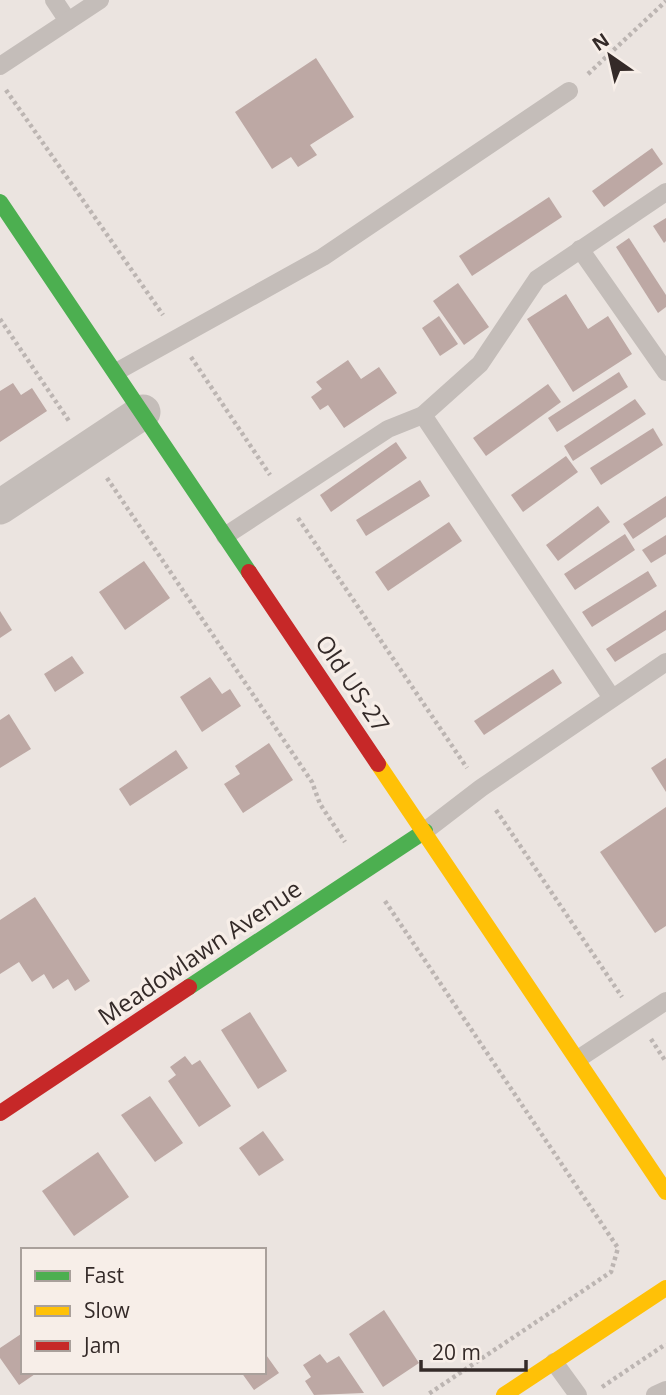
<svg xmlns="http://www.w3.org/2000/svg" width="666" height="1395" viewBox="0 0 666 1395" font-family="'Open Sans',sans-serif">
<style>
.building{fill:#bda8a4}
.lines{fill:none;stroke-linecap:round;stroke-linejoin:round}
.path{stroke:#bcb5b2;stroke-width:4.5;stroke-dasharray:3.5 3.5;stroke-linecap:butt}
.lane{stroke:#c4bdb9;stroke-width:18}
.street{stroke:#c4bdb9;stroke-width:35}
.fast{stroke:#4caf50;stroke-width:16}
.slow{stroke:#ffc107;stroke-width:16}
.jam{stroke:#c62828;stroke-width:16}
.labels{text-anchor:middle;stroke-width:7;stroke-linejoin:round;paint-order:stroke}
.street-label{font-size:24px;fill:#342a28;stroke:#f7eee8}
</style>
<rect width="100%" height="100%" fill="#ebe4e0"/>
<g class="building">
<path d="M316,58L354,117L310,145L317,155L298,167L291,157L272,169L235,112Z"/>
<path d="M652,148L663,164L604,207L592,191Z"/>
<path d="M549,197L562,217L472,276L459,256Z"/>
<path d="M666,218V241L664,243L653,226Z"/>
<path d="M629,238L666,295V307L658,313L616,247Z"/>
<path d="M458,283L489,327L464,345L433,301Z"/>
<path d="M566,294L588,329L608,316L632,354L573,392L527,319Z"/>
<path d="M439,316L458,344L440,356L422,328Z"/>
<path d="M348,360L361,379L379,367L397,393L344,428L328,405L320,410L311,397L322,389L316,382Z"/>
<path d="M619,372L628,387L557,432L548,418Z"/>
<path d="M13,383L21,395L32,388L47,411L0,442V391Z"/>
<path d="M548,384L561,402L486,456L473,438Z"/>
<path d="M635,399L646,414L573,461L564,446Z"/>
<path d="M653,428L663,445L601,485L590,468Z"/>
<path d="M396,442L407,458L331,512L320,495Z"/>
<path d="M566,456L578,472L523,512L511,495Z"/>
<path d="M420,480L430,496L366,536L356,520Z"/>
<path d="M666,496V517L633,539L623,524Z"/>
<path d="M598,506L610,522L558,561L546,545Z"/>
<path d="M449,522L462,541L388,591L375,572Z"/>
<path d="M625,534L635,550L575,590L564,574Z"/>
<path d="M666,535V554L651,563L642,550Z"/>
<path d="M144,561L170,598L125,630L99,592Z"/>
<path d="M648,571L657,586L592,627L582,612Z"/>
<path d="M666,610V630L615,662L606,649Z"/>
<path d="M0,611L12,630L0,638Z"/>
<path d="M72,656L84,673L55,692L44,674Z"/>
<path d="M553,669L562,683L484,735L474,721Z"/>
<path d="M210,677L222,694L230,689L241,706L202,732L180,697Z"/>
<path d="M9,714L31,749L0,768V720Z"/>
<path d="M269,743L293,780L243,813L224,784L240,774L235,766Z"/>
<path d="M176,750L188,768L130,806L119,789Z"/>
<path d="M666,758V792L651,768Z"/>
<path d="M666,807V926L655,933L600,852Z"/>
<path d="M35,897L90,981L75,991L68,979L53,989L44,974L32,982L19,962L0,974V920Z"/>
<path d="M250,1012L287,1071L258,1089L221,1030Z"/>
<path d="M185,1056L192,1065L200,1060L231,1106L199,1127L168,1081L176,1075L170,1067Z"/>
<path d="M150,1096L183,1143L155,1162L121,1115Z"/>
<path d="M263,1131L284,1160L259,1176L239,1148Z"/>
<path d="M98,1152L129,1197L74,1236L42,1191Z"/>
<path d="M384,1310L419,1363L383,1387L349,1334Z"/>
<path d="M21,1334L23,1372H38L19,1385L0,1358V1348Z"/>
<path d="M264,1352L279,1373L254,1390L241,1372H264Z"/>
<path d="M320,1354L327,1363L339,1356L364,1393L314,1395L305,1381L311,1377L303,1365Z"/>
</g>
<g class="lines">
<g class="path">
<path d="M588,74L666,1"/>
<path d="M6,90L163,315"/>
<path d="M0,319L69,421"/>
<path d="M191,357L270,475"/>
<path d="M107,478L312,782L320,804L345,842"/>
<path d="M298,518L467,768"/>
<path d="M496,810L622,997"/>
<path d="M385,901L618,1248L611,1272L427,1395"/>
<path d="M651,1039L666,1062"/>
<path d="M602,1387L666,1344"/>
</g>
<g class="lane">
<path d="M54,0L68,21"/>
<path d="M0,66L100,0"/>
<path d="M580,249L666,372"/>
<path d="M116,372L323,257L569,91"/>
<path d="M423,415L612,698"/>
<path d="M225,536L388,429L423,415L480,364L537,279L666,192"/>
<path d="M425,831L481,788L666,662"/>
<path d="M578,1059L666,1001"/>
<path d="M554,1362L578,1395"/>
<path d="M655,1395L666,1390"/>
</g>
<path class="street" d="M0,507L143,412"/>
<g class="fast">
<path d="M0,202L249,572"/>
<path d="M189,987L425,831"/>
</g>
<g class="slow">
<path d="M378,764L666,1192"/>
<path d="M504,1395L666,1288"/>
</g>
<g class="jam">
<path d="M249,572L378,764"/>
<path d="M0,1113L189,987"/>
</g>
</g>
<g class="labels">
<g class="street-label">
<text transform="translate(352 684) rotate(56)" y="8">Old US-27</text>
<text transform="translate(200 953) rotate(-34)" y="8">Meadowlawn Avenue</text>
</g>
</g>
<rect x="21" y="1248" width="245" height="126" fill="#f7eee8" stroke="#a9a09b" stroke-width="2"/>
<rect x="35" y="1271" width="35" height="10" fill="#4caf50" stroke="#a9a09b" stroke-width="2"/>
<text x="84" y="1283" font-size="21" fill="#342a28">Fast</text>
<rect x="35" y="1306" width="35" height="10" fill="#ffc107" stroke="#a9a09b" stroke-width="2"/>
<text x="84" y="1318" font-size="21" fill="#342a28">Slow</text>
<rect x="35" y="1341" width="35" height="10" fill="#c62828" stroke="#a9a09b" stroke-width="2"/>
<text x="84" y="1353" font-size="21" fill="#342a28">Jam</text>
<g transform="translate(610 56) rotate(326)" stroke="#f7eee8" stroke-width="5" paint-order="stroke">
<path d="M0-5L12 26L0 18L-12 26Z" fill="#342a28"/>
<text y="-10" font-size="19" font-weight="bold" text-anchor="middle" fill="#342a28">N</text>
</g>
<path d="M421 1360v10h105v-10" fill="none" stroke="#342a28" stroke-width="3.5"/>
<text x="432" y="1360" font-size="21" fill="#342a28" stroke="#f7eee8" stroke-width="5" paint-order="stroke">20 m</text>
</svg>
